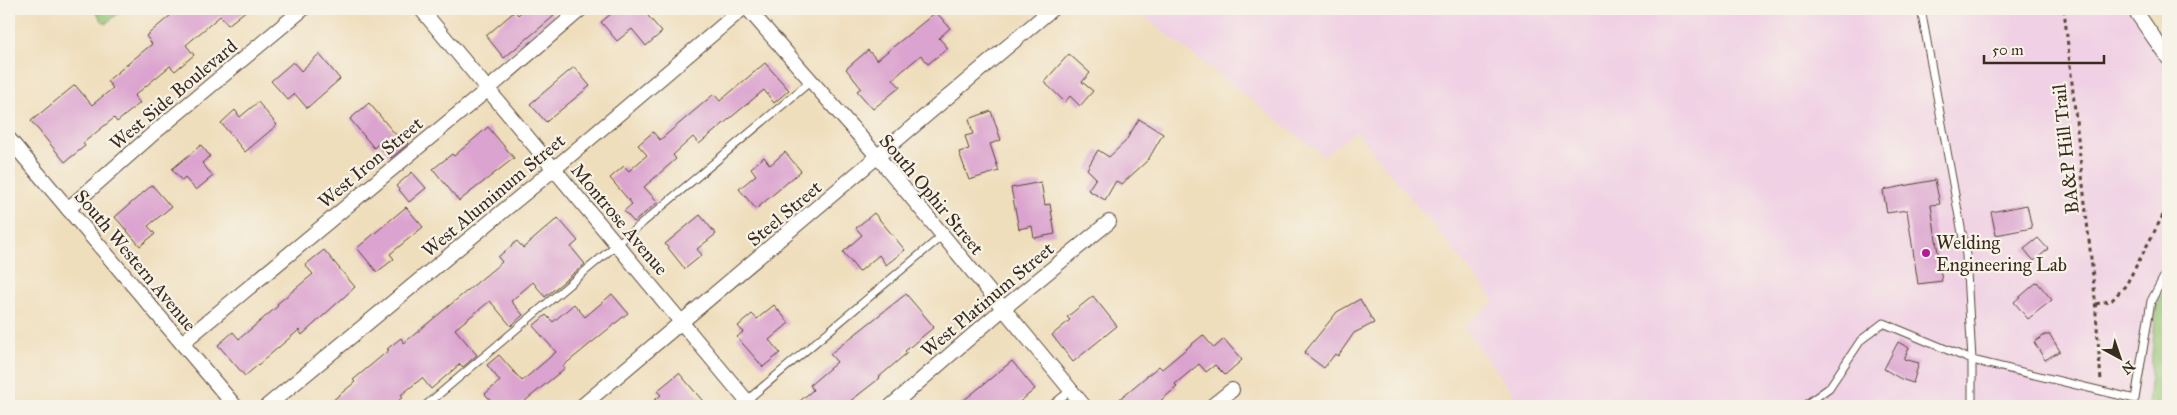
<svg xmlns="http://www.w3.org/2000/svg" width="2177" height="415" viewBox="0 0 2177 415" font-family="'IM FELL Great Primer',serif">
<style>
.built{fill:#f0d0e4}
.green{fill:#94c574;stroke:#687849}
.building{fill:#dba3cf}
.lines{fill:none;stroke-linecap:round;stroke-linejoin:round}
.lane-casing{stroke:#564536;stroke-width:9}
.street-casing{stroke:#564536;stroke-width:16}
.path{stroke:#564536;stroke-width:3;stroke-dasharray:4 4;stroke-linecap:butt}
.lane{stroke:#fff;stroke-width:7}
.street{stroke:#fff;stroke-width:14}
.poi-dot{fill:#b5179e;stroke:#f7f3e8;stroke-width:2}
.labels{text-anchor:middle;stroke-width:4.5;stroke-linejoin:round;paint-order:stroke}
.street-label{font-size:19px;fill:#3b2a1e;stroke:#f7f3e8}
.poi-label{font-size:19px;fill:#3b2a1e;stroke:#f7f3e8;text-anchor:start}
</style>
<rect width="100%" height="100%" fill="#f7f3e8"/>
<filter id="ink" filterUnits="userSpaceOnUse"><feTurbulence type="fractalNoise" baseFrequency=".02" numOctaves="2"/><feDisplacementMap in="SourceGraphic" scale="10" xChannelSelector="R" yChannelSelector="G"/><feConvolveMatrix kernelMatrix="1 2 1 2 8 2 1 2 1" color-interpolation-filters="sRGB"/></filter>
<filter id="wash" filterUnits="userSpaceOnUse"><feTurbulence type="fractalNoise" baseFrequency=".0096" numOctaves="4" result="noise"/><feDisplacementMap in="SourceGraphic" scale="20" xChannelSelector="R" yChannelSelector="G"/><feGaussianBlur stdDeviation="1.12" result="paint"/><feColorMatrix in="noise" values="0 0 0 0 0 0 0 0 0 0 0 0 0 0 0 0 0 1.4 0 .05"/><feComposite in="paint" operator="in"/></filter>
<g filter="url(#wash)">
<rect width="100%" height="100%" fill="#efdebc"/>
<path class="built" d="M1134,9H2134L2168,58V406H1522L1464,328L1495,301L1356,131L1324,156Z"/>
<g class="green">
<path d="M93,9H124L105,24Z"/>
<path d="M2168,284V406H2148L2156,305Z"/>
</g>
<g id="blocks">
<g class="building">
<path d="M178,9H248L228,25L220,16L186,45L194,55L175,71L170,66L134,96L140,103L117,122L114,118L83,143L85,146L65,162L31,121L75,85L92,105L113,88L107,81L152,44L146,36Z"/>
<path d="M525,9H548L554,16L504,58L486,36L515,11L518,15Z"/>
<path d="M617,9H642L662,32L646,46L632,29L617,41L601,22Z"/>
<path d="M936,12L950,28L939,38L948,48L928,64L921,55L893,79L900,87L873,109L857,91L861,88L846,69L868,50L877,60Z"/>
<path d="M319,54L340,79L307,108L295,94L288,100L271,81L293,62L301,71Z"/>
<path d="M1069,54L1090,73L1082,82L1093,91L1080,106L1070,96L1065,102L1044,82Z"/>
<path d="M765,63L789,90L774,103L764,90L699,144L693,137L673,155L676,159L644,187L658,202L634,222L624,211L632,204L610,178L624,166L629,171L647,155L638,145L653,132L660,140L714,94L720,101Z"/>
<path d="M574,67L590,86L546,122L530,104Z"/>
<path d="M258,102L277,125L245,152L221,123L235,110L240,117Z"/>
<path d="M369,103L396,135L399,133L408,144L391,158L379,143L374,148L350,119Z"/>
<path d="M991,111L1001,140L990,144L999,171L969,180L959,152L969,149L965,136L973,134L969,119Z"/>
<path d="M1139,119L1163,134L1148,160L1122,184L1116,181L1105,200L1088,190L1096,178L1087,169L1098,150L1109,157L1125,142Z"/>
<path d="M488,127L514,158L459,201L433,169L452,154L454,156Z"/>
<path d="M201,145L210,156L202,163L213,176L196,190L185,178L182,181L172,169Z"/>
<path d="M785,152L801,171L756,209L739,189L756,175L751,168L764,157L770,165Z"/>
<path d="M412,172L426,188L409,202L396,186Z"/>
<path d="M1935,180L1940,204L1931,205L1942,281L1918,284L1907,210L1887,213L1883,190Z"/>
<path d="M1041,182L1045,205L1050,204L1055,234L1034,238L1032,226L1019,229L1011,188Z"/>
<path d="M152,185L171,207L148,226L155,234L140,246L115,217Z"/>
<path d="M2027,205L2032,228L1996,235L1991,212Z"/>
<path d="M406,207L423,227L390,254L394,259L377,272L357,248Z"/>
<path d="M874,213L905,250L886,265L879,255L859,272L843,252L862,235L856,228Z"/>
<path d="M700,215L716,234L697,249L702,255L685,269L665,244Z"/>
<path d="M558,218L578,241L571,247L585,264L545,297L533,282L511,301L523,315L511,326L490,301L455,329L477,355L463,367L460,364L431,389L422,378L401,395L403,397L391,406H326L355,382L353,380L389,350L387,349L401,338L404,343L502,262L498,257L517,241L523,248Z"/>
<path d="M2038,238L2048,249L2034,261L2024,249Z"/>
<path d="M324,250L355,287L302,335L299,330L245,376L218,345L233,332L239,339L278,306L277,304L313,274L305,265Z"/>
<path d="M2037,282L2052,300L2028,319L2014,302Z"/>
<path d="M612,294L628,313L563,366L565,368L519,406H496L485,394L500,381L487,365L499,355L522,381L556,352L533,326L546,315L553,322L574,304L585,317Z"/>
<path d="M906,294L934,327L905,351L907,353L879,377L880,378L844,406H794L813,390L810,385L837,362L830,354Z"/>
<path d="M1093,296L1117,326L1073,362L1052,335L1070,320L1067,317Z"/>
<path d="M1360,299L1374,323L1354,333L1338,356L1335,354L1324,368L1304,353L1337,312Z"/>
<path d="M774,305L789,323L769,340L780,353L763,367L737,337L743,332L738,326L752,314L757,319Z"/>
<path d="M1203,335L1214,348L1224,339L1242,360L1225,375L1215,365L1206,372L1199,364L1175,384L1177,387L1154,406H1111L1159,366L1162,369Z"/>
<path d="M2045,335H2050L2060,351L2045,360L2034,342Z"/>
<path d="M1898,342L1909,348L1904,359L1919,363L1913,383L1901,379L1884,369Z"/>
<path d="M1012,361L1035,389L1015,406H957Z"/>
<path d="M679,373L707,406H647L661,395L657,391Z"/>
</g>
</g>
</g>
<g filter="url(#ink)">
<use href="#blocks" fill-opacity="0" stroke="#564536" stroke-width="1"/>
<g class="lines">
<defs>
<g id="lane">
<path d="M1921,9L1966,255L1972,360L2135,399L2151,301L2168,269"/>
<path d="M425,406L811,81"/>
<path d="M740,406L943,235"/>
<path d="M1051,406L1071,390"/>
<path d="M1804,406L1829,388L1861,340L1883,323L1972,360V406"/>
</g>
<g id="street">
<path d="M421,9L751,406"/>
<path d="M748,9L878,157L1084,406"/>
<path d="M2134,9L2168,58"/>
<path d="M9,139L235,406"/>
<path d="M68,209L155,132L303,9"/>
<path d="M182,343L487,90L581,9"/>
<path d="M267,406L554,169L742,9"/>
<path d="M582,406L1052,9"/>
<path d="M891,406L1004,308L1109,222"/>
<path d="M1212,406L1232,390"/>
</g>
</defs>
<use href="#lane" class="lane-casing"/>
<use href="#street" class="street-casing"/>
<g class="path">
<path d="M2064,9L2094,286L2101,381"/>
<path d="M2096,304L2112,300L2126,285L2168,206"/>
</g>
<use href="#lane" class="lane"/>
<use href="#street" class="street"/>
</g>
</g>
<circle class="poi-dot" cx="1926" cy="253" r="5"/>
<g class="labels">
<g class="street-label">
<text transform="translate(173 94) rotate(-40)" y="7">West Side Boulevard</text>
<text transform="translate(2065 149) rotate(-96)" y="7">BA&amp;P Hill Trail</text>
<text transform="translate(370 162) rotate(-40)" y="7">West Iron Street</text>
<text transform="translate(932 194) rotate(50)" y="7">South Ophir Street</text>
<text transform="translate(493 195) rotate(-40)" y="7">West Aluminum Street</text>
<text transform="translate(784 213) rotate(-40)" y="7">Steel Street</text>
<text transform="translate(620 219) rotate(50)" y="7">Montrose Avenue</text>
<text transform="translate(136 260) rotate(50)" y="7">South Western Avenue</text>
<text transform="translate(987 299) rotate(-40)" y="7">West Platinum Street</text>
</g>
<g class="poi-label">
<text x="1936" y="249">Welding<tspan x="1936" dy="22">Engineering Lab</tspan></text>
</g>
</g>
<rect width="2177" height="415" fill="none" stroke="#f7f3e8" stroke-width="30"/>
<g transform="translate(2120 358) rotate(140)" stroke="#f7f3e8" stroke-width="4" paint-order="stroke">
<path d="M0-4L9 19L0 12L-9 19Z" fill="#3b2a1e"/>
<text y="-8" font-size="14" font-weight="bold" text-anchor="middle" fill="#3b2a1e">N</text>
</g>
<path d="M1984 55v8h120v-8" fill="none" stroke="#3b2a1e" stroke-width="2.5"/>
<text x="1992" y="55" font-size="15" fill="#3b2a1e" stroke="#f7f3e8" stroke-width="4" paint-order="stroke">50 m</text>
</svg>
